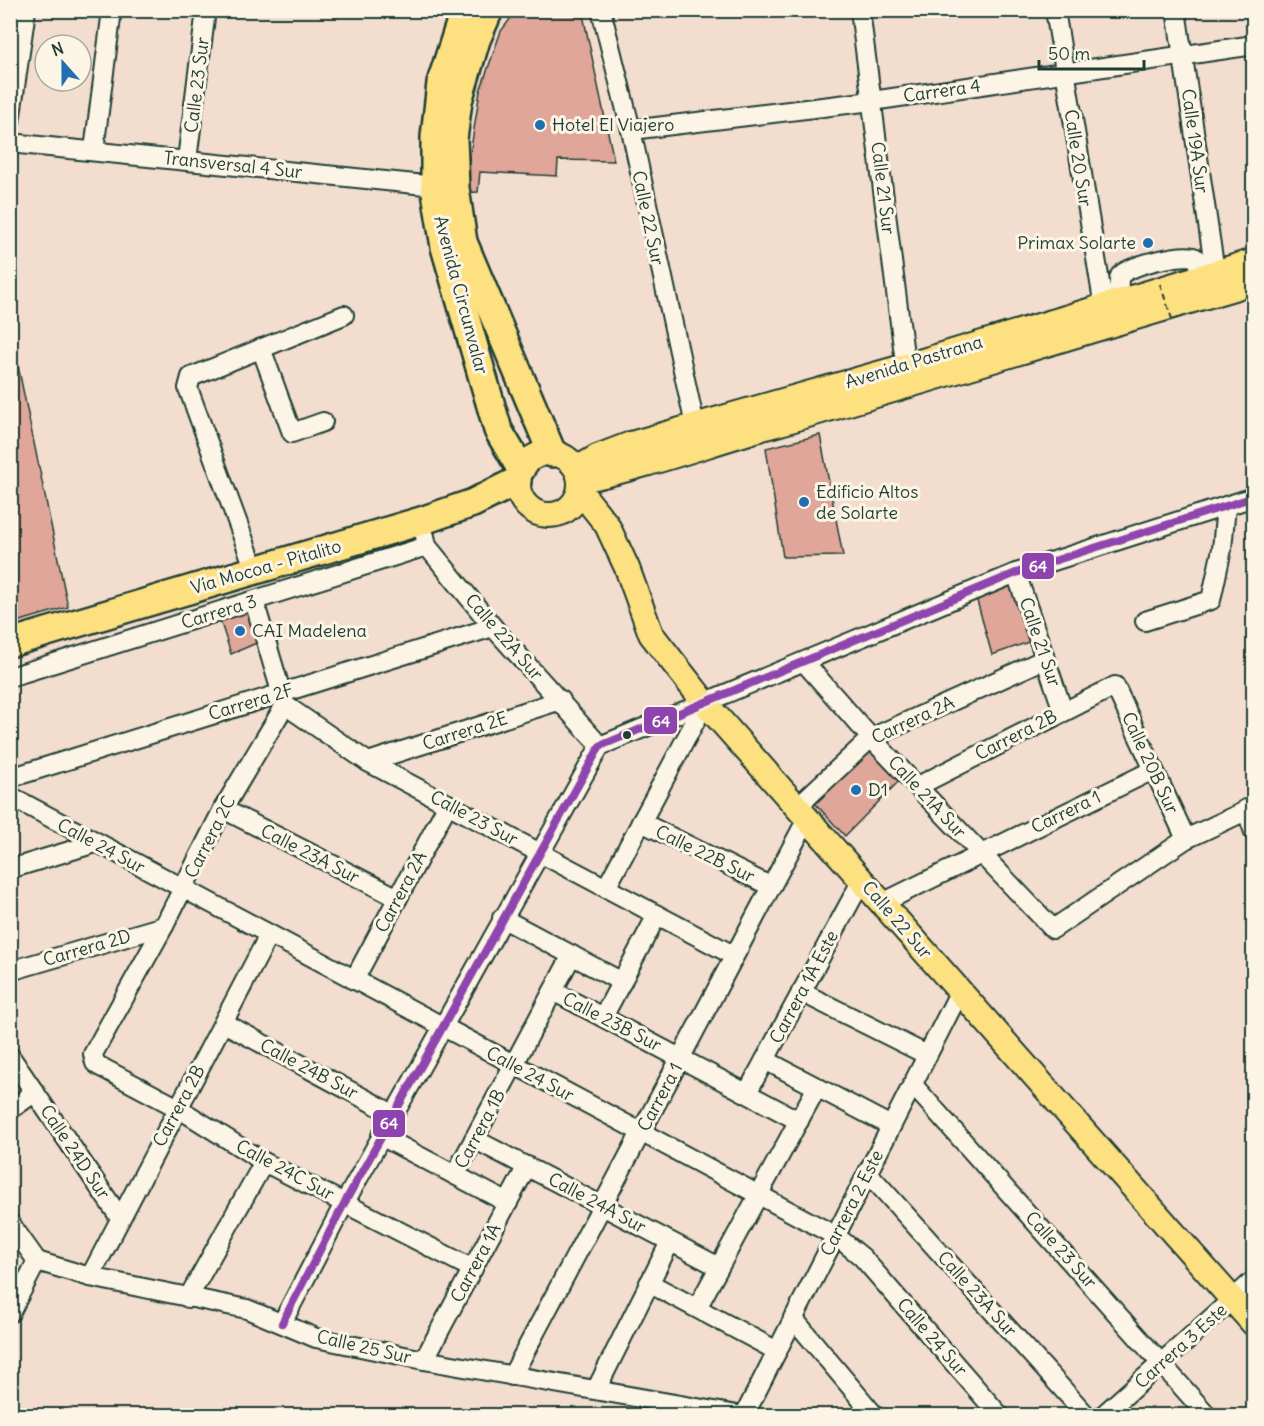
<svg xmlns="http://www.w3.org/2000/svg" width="1264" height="1426" viewBox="0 0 1264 1426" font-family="Delius,sans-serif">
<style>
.building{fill:#dfa699;stroke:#1f3d34;stroke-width:1.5}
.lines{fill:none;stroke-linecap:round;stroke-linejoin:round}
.minor-casing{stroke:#1f3d34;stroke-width:22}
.major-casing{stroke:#1f3d34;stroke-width:28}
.highway-casing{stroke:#1f3d34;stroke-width:32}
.minor{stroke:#fcf5e5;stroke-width:18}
.major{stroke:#fde080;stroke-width:24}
.highway{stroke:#fde080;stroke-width:27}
.path-bridge{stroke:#1f3d34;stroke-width:2;stroke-dasharray:6 4.5;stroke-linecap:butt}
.bus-1-casing{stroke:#fcf5e5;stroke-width:12}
.bus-1{stroke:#8e44ad;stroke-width:8}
.poi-dot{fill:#1f6fb2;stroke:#fcf5e5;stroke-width:2}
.bus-dot{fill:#1f3d34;stroke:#fcf5e5;stroke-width:2}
.labels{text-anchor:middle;stroke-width:6;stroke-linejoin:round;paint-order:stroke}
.street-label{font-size:18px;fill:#1f3d34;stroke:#fcf5e5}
.poi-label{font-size:18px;fill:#1f3d34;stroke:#fcf5e5;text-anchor:start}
.line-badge{stroke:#fcf5e5;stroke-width:2}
.badge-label{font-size:16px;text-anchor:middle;font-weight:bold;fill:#fff}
</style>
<rect width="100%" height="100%" fill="#f3ddce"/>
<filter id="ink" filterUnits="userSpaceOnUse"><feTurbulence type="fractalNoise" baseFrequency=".0167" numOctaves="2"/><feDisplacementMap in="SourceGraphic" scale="12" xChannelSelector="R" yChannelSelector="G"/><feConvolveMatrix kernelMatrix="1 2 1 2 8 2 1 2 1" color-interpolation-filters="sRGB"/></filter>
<g filter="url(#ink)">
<g class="building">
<path d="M517,10H582L614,161L558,160L557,176L480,172L478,192L461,193V167L469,161L480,91L501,31Z"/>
<path d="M10,327L68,607L10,624Z"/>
<path d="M820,435L843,556L783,557L766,448Z"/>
<path d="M1015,583L1034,640L992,655L976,597Z"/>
<path d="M251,611L259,642L231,654L220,620Z"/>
<path d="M871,748L899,781L845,836L811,799Z"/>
</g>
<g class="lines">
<defs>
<g id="minor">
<path d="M601,10L631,130L698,439"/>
<path d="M860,10L907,378"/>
<path d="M1055,10L1106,319"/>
<path d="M1176,10L1217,285"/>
<path d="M10,122L26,10"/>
<path d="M631,130L872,101L1254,45"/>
<path d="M10,143L445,187"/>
<path d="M94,150L112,10"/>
<path d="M187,160L206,10"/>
<path d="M1120,300C1120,293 1117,283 1120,276C1126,266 1186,251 1196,258L1204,276"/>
<path d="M261,348L292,433L323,422"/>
<path d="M425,536L427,546L493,627L600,746"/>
<path d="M255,570L188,388L191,377L344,315"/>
<path d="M1016,573L1063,711"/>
<path d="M254,601L285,705L223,809L164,926L93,1054L95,1063L99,1066L178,1108L264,1162L473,1269"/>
<path d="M1145,621L1211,600L1222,549L1226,506"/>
<path d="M804,662L871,738L1053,929L1186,839L1254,807"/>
<path d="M10,677L427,546"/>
<path d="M285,705L368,762L733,955"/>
<path d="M368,762L561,700"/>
<path d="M10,778L493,627"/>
<path d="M918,786L1115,686L1186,839"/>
<path d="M10,796L836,1236L862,1257L1000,1416"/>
<path d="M798,806L871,738L1045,659"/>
<path d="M223,809L398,898"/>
<path d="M1246,809L1254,832"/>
<path d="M641,822L770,886"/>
<path d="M10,869L96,843"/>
<path d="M606,888L705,703"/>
<path d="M882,903L1153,770"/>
<path d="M502,918L622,982"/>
<path d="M10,971L164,926"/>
<path d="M354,980L448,804"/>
<path d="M553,991L799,1121"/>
<path d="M801,992L927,1055"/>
<path d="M603,1017L657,915"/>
<path d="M224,1023L393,1114"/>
<path d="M10,1056L120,1218"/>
<path d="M765,1060L891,1126"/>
<path d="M913,1085L1208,1416"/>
<path d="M747,1093L862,880"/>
<path d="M10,1110L35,1092"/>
<path d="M381,1136L508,1203"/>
<path d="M474,1139L719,1267"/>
<path d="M868,1173L1087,1416"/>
<path d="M455,1175L572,955"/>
<path d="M10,1223L37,1261L90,1277L247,1309L316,1338L424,1360L743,1416"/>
<path d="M90,1277L269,935"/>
<path d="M649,1283L777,1351"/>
<path d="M188,1298L264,1162"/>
<path d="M697,1308L817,1087"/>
<path d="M10,1313L37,1261"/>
<path d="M793,1318L875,1416"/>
<path d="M282,1323L345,1202L600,746L1016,573L1254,497"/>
<path d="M424,1360L527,1166"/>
<path d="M512,1376L808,817"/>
<path d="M596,1390L670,1242"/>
<path d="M744,1416L960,991"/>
<path d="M1102,1416L1254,1280"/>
</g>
<g id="major">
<circle cx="549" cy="484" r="31"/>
<path d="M577,469L597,457L631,444L906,366L1254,261"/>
<path d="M581,480C646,467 709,443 773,425C934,379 1093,329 1254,282"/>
<path d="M580,491L607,525L627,568L651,634L705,703L1254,1324"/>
</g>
<g id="highway">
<path d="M467,10L459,27L441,83L435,137V186L445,247L498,430L521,469"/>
<path d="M489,10L476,40L458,101L453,139L455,188L463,242L552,453"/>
<path d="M10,643L421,521L473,503L517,481"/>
</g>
</defs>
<use href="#minor" class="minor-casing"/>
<use href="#major" class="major-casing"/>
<use href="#highway" class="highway-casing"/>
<use href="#minor" class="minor"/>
<use href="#major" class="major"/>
<use href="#highway" class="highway"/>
<path class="path-bridge" d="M1160,284L1172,319"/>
<defs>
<path id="bus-1" d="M282,1323L345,1202L600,746L1016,573L1254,497"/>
</defs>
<use href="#bus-1" class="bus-1-casing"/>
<use href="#bus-1" class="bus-1"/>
</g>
</g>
<g class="poi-dot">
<circle cx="540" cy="125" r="6"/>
<circle cx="1148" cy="243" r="6"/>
<circle cx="804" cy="502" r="6"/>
<circle cx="240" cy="631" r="6"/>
<circle cx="856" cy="790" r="6"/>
</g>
<circle class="bus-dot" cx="627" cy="735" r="5"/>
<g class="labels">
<g class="street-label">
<text transform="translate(197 85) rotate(-83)" y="6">Calle 23 Sur</text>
<text transform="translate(942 91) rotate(-8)" y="6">Carrera 4</text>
<text transform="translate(1195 141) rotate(82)" y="6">Calle 19A Sur</text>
<text transform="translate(1078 158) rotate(81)" y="6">Calle 20 Sur</text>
<text transform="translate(233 165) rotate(6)" y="6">Transversal 4 Sur</text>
<text transform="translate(883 188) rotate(83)" y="6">Calle 21 Sur</text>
<text transform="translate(648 218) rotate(78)" y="6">Calle 22 Sur</text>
<text transform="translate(461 295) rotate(75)" y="6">Avenida Circunvalar</text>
<text transform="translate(914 362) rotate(-17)" y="6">Avenida Pastrana</text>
<text transform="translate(266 567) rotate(-16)" y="6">Vía Mocoa - Pitalito</text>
<text transform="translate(219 612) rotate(-17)" y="6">Carrera 3</text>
<text transform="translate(504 637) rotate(49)" y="6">Calle 22A Sur</text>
<text transform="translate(1040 642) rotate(71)" y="6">Calle 21 Sur</text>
<text transform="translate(251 702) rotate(-17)" y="6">Carrera 2F</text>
<text transform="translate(913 720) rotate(-25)" y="6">Carrera 2A</text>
<text transform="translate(465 731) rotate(-18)" y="6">Carrera 2E</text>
<text transform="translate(1016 735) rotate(-27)" y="6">Carrera 2B</text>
<text transform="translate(1150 763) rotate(65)" y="6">Calle 20B Sur</text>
<text transform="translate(927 797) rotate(47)" y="6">Calle 21A Sur</text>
<text transform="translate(1066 812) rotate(-26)" y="6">Carrera 1</text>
<text transform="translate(474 818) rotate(28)" y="6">Calle 23 Sur</text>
<text transform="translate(210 837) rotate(-63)" y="6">Carrera 2C</text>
<text transform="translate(101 846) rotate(28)" y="6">Calle 24 Sur</text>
<text transform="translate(310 854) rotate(27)" y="6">Calle 23A Sur</text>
<text transform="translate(705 854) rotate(26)" y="6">Calle 22B Sur</text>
<text transform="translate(401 892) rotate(-62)" y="6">Carrera 2A</text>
<text transform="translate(897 920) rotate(49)" y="6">Calle 22 Sur</text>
<text transform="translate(87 948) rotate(-16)" y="6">Carrera 2D</text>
<text transform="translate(804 987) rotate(-62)" y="6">Carrera 1A Este</text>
<text transform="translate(612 1022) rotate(27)" y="6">Calle 23B Sur</text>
<text transform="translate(309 1069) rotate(28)" y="6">Calle 24B Sur</text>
<text transform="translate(530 1074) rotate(28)" y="6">Calle 24 Sur</text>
<text transform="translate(660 1097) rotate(-62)" y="6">Carrera 1</text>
<text transform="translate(179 1106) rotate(-62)" y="6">Carrera 2B</text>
<text transform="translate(480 1129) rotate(-62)" y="6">Carrera 1B</text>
<text transform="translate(75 1152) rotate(56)" y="6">Calle 24D Sur</text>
<text transform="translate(285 1170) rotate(28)" y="6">Calle 24C Sur</text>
<text transform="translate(597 1203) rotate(28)" y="6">Calle 24A Sur</text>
<text transform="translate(852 1203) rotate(-63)" y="6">Carrera 2 Este</text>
<text transform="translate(1061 1250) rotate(48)" y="6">Calle 23 Sur</text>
<text transform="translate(476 1263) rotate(-62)" y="6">Carrera 1A</text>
<text transform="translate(977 1294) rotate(48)" y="6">Calle 23A Sur</text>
<text transform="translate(932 1337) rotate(49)" y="6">Calle 24 Sur</text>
<text transform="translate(1181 1346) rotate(-42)" y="6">Carrera 3 Este</text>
<text transform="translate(364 1347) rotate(13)" y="6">Calle 25 Sur</text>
</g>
<g class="poi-label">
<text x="552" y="131">Hotel El Viajero</text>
<text x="1136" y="249" text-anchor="end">Primax Solarte</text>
<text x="816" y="498">Edificio Altos<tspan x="816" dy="21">de Solarte</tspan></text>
<text x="252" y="637">CAI Madelena</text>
<text x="868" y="796">D1</text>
</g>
</g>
<g class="line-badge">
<rect x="1021" y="552" width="34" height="28" rx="6" fill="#8e44ad"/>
<rect x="643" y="706" width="35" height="29" rx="6" fill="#8e44ad"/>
<rect x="372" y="1109" width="34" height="29" rx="6" fill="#8e44ad"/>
</g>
<g class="badge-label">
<text x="1038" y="572">64</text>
<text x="661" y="727">64</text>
<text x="389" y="1129">64</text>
</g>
<rect width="1264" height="1426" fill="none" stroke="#fcf5e5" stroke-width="36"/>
<rect x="18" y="18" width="1228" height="1390" fill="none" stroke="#1f3d34" stroke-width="2" filter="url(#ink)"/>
<g transform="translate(63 63) rotate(339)"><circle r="28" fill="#fcf5e5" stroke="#a4ab9e" stroke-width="1.5"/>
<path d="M0-4.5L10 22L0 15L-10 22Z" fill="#1f6fb2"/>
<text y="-9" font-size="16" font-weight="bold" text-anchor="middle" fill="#1f3d34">N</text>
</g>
<path d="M1039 60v9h105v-9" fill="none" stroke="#1f3d34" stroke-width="3"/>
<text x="1048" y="60" font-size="18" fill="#1f3d34" stroke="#fcf5e5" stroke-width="4.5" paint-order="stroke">50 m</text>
</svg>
